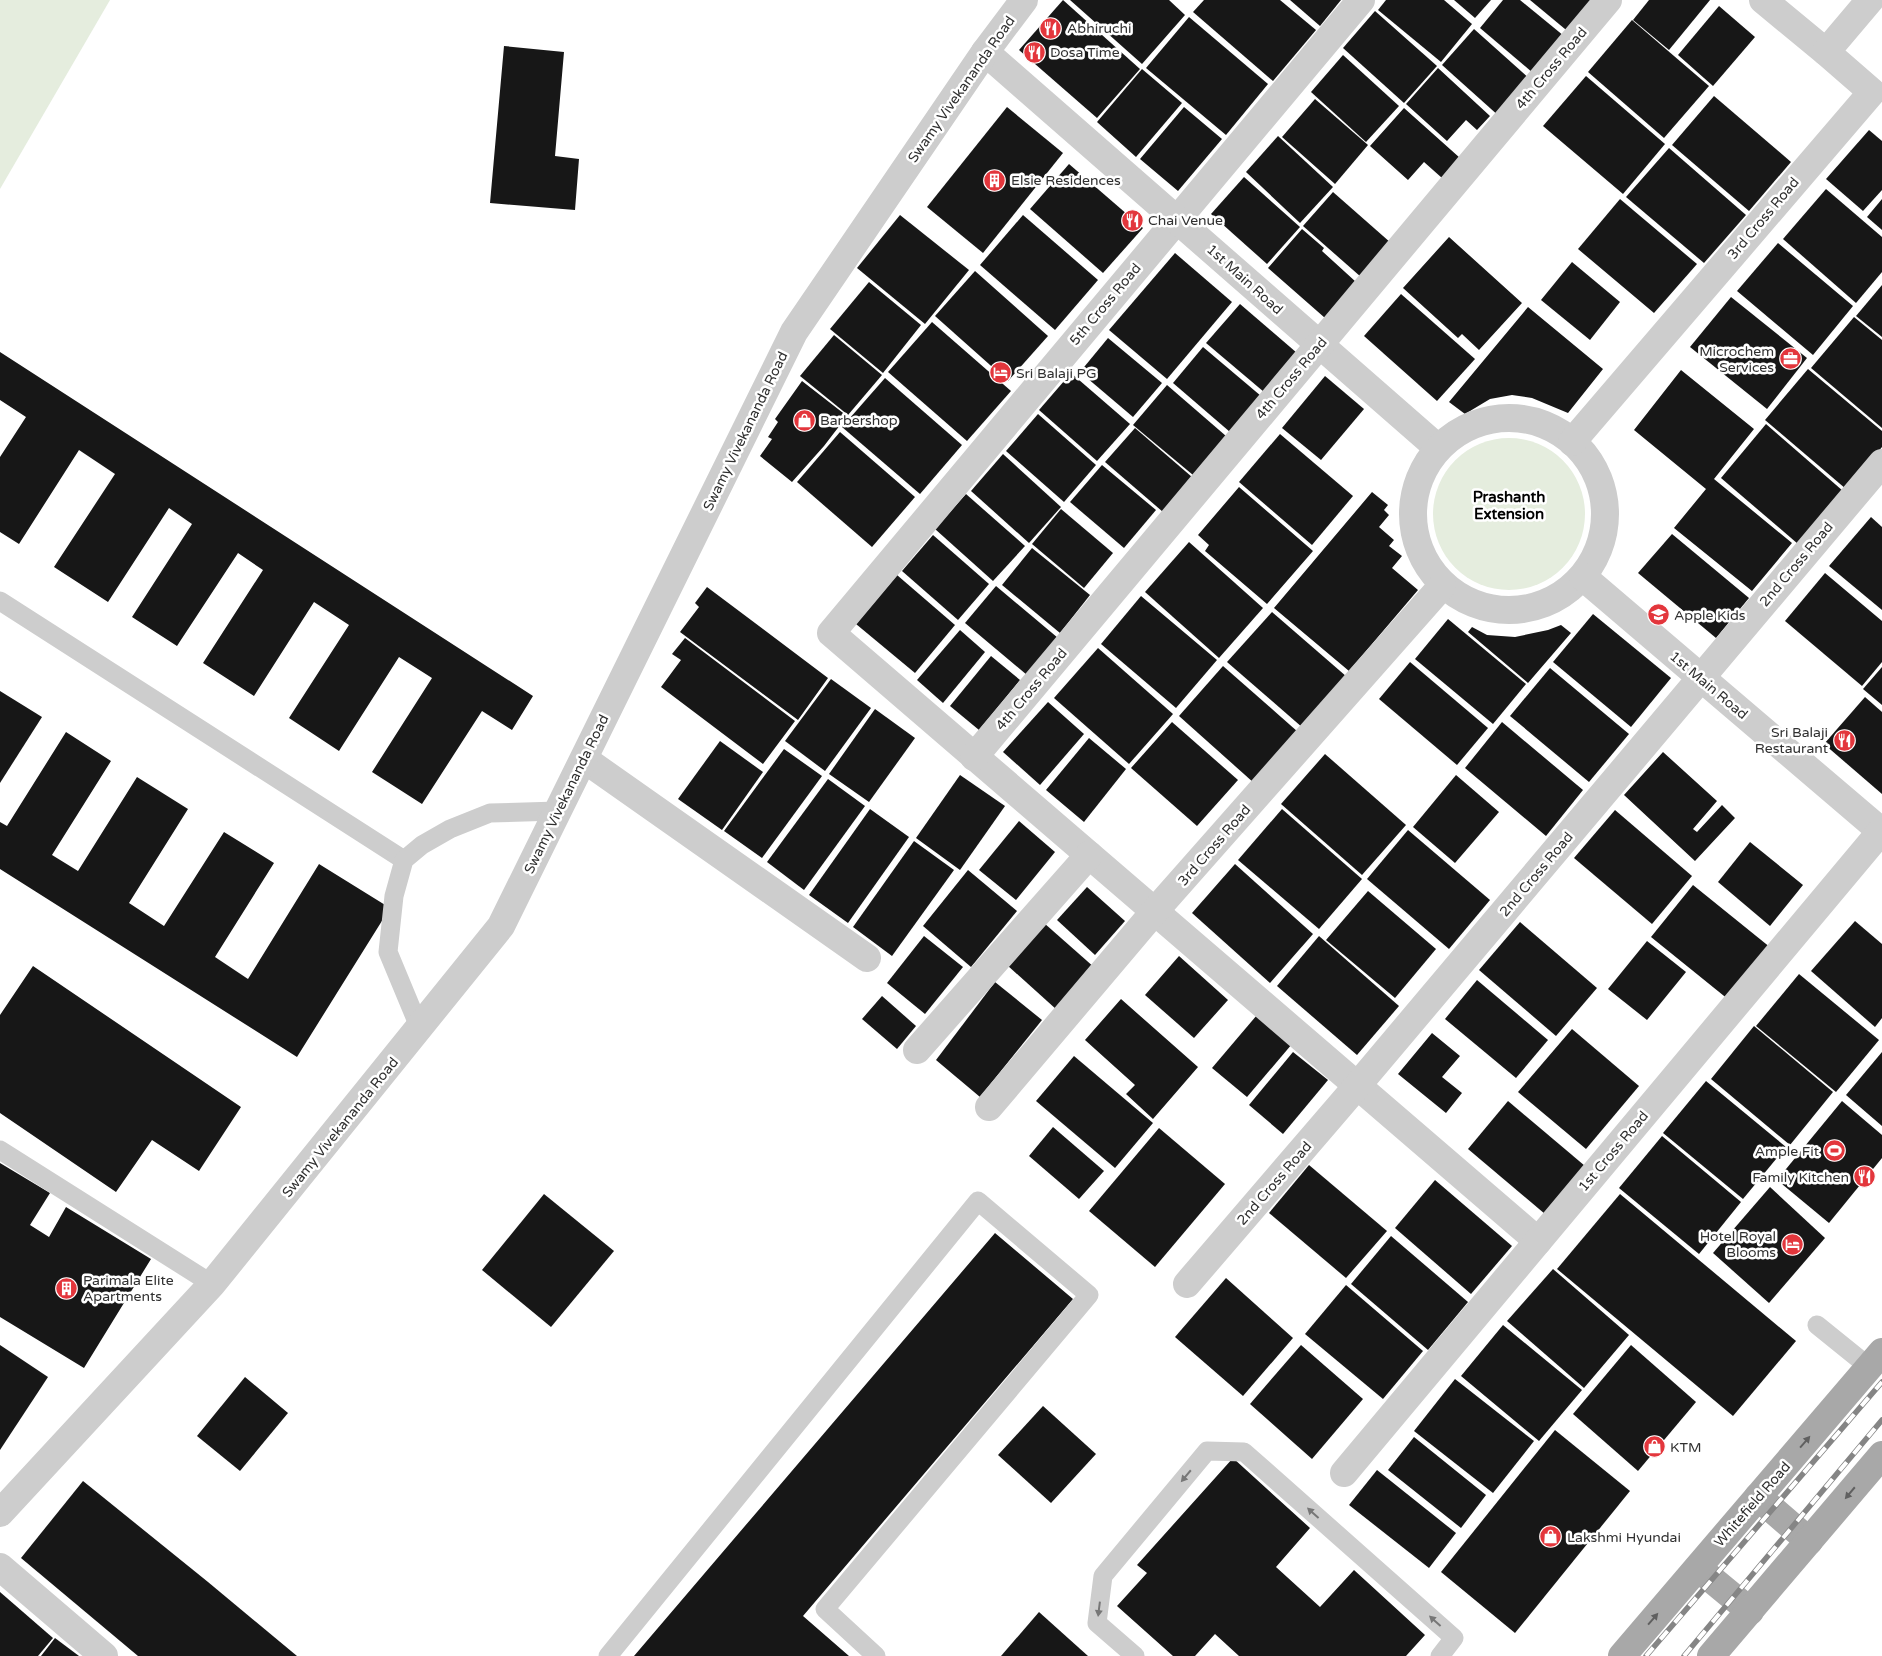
<svg xmlns="http://www.w3.org/2000/svg" width="1882" height="1656" viewBox="0 0 1882 1656" font-family="'Varela Round',sans-serif">
<style>
.green{fill:#e5edde}
.building{fill:#171717}
.lines{fill:none;stroke-linecap:round;stroke-linejoin:round}
.service{stroke:#cdcdcd;stroke-width:19}
.minor{stroke:#cdcdcd;stroke-width:28}
.tertiary{stroke:#cdcdcd;stroke-width:28}
.primary{stroke:#a8a8a8;stroke-width:28}
.rail-casing{stroke:#858585;stroke-width:5.5}
.rail{stroke:#fff;stroke-width:4;stroke-dasharray:11;stroke-linecap:butt}
.oneway{fill:#606060}
.oneway2{fill:#777}
.labels{text-anchor:middle;stroke-width:5;stroke-linejoin:round;paint-order:stroke}
.poi-label{font-size:14px;fill:#303030;stroke:#fff;text-anchor:start}
.street-label{font-size:14px;fill:#303030;stroke:#fff}
.neighbourhood-label{font-size:15px;font-weight:bold;fill:#000;stroke:#fff}
</style>
<rect width="100%" height="100%" fill="#fff"/>
<g class="green">
<path d="M0,0H110L0,189Z"/>
<circle cx="1509" cy="514" r="76"/>
</g>
<g class="building">
<path d="M1063,0L1140,69L1097,118L1019,50Z"/>
<path d="M1070,0H1169L1185,15L1142,64Z"/>
<path d="M1204,0H1280L1316,30L1273,81L1193,12Z"/>
<path d="M1290,0H1341L1320,26Z"/>
<path d="M1386,0H1444L1472,24L1441,62L1378,10Z"/>
<path d="M1454,0H1491L1475,18Z"/>
<path d="M1503,0H1520L1564,36L1533,73L1480,28Z"/>
<path d="M1530,0H1599L1571,34Z"/>
<path d="M1649,0H1710L1669,50L1633,20Z"/>
<path d="M1719,6L1755,37L1713,86L1678,55Z"/>
<path d="M1375,11L1437,66L1404,103L1343,48Z"/>
<path d="M1189,17L1268,84L1226,135L1146,68Z"/>
<path d="M1632,20L1709,86L1664,138L1588,72Z"/>
<path d="M1474,29L1532,81L1500,117L1442,65Z"/>
<path d="M504,46L564,52L555,156L579,159L575,210L490,203Z"/>
<path d="M1343,55L1399,106L1366,142L1311,92Z"/>
<path d="M1438,68L1490,116L1477,130L1466,120L1447,141L1406,104Z"/>
<path d="M1142,69L1182,103L1136,157L1097,122Z"/>
<path d="M1586,76L1665,144L1623,194L1543,126Z"/>
<path d="M1714,96L1791,162L1749,211L1672,145Z"/>
<path d="M1315,99L1368,145L1335,184L1282,137Z"/>
<path d="M1007,107L1063,153L983,253L927,207Z"/>
<path d="M1184,107L1222,139L1178,191L1140,159Z"/>
<path d="M1404,108L1460,158L1442,178L1424,162L1408,180L1370,146Z"/>
<path d="M1869,130L1882,141V190L1863,211L1826,179Z"/>
<path d="M1278,136L1333,187L1300,223L1246,172Z"/>
<path d="M1669,148L1746,215L1704,263L1626,197Z"/>
<path d="M1069,164L1143,228L1103,273L1030,209Z"/>
<path d="M1244,177L1300,227L1267,264L1211,214Z"/>
<path d="M1826,189L1882,237V272L1856,303L1783,239Z"/>
<path d="M1333,192L1391,243L1361,277L1303,226Z"/>
<path d="M1620,199L1697,264L1654,313L1578,249Z"/>
<path d="M1882,199V230L1867,217Z"/>
<path d="M900,215L969,270L925,324L857,268Z"/>
<path d="M1023,215L1098,280L1055,330L980,265Z"/>
<path d="M1302,229L1324,248L1322,251L1356,282L1325,318L1268,268Z"/>
<path d="M1449,237L1522,303L1479,350L1462,334L1458,338L1403,288Z"/>
<path d="M1778,243L1853,306L1813,355L1737,291Z"/>
<path d="M1175,253L1232,302L1167,379L1109,330Z"/>
<path d="M1572,262L1620,302L1590,340L1541,300Z"/>
<path d="M975,271L1048,336L1008,381L935,316Z"/>
<path d="M869,282L921,325L883,373L830,329Z"/>
<path d="M1882,285V337L1856,316Z"/>
<path d="M1401,294L1475,359L1437,401L1364,336Z"/>
<path d="M1731,297L1807,358L1767,409L1690,347Z"/>
<path d="M1240,304L1297,353L1264,392L1206,343Z"/>
<path d="M1528,307L1603,369L1568,413L1532,398L1512,395L1490,399L1465,414L1449,402Z"/>
<path d="M1854,317L1882,340V428L1811,368Z"/>
<path d="M932,322L1011,391L967,441L888,372Z"/>
<path d="M834,335L882,375L848,415L800,376Z"/>
<path d="M1108,338L1162,383L1133,417L1080,372Z"/>
<path d="M1203,347L1261,396L1230,432L1173,383Z"/>
<path d="M0,352L533,696L512,730L482,711L422,804L372,772L432,678L399,657L339,751L289,718L349,625L314,602L254,696L203,663L263,570L238,553L177,646L132,617L192,524L169,508L108,602L54,567L115,474L79,450L19,544L0,532V457L26,417L0,400Z"/>
<path d="M1808,369L1882,431V447L1846,489L1765,420Z"/>
<path d="M1681,370L1754,429L1714,479L1792,543L1752,591L1674,528L1706,489L1634,430Z"/>
<path d="M1071,373L1130,424L1097,461L1039,410Z"/>
<path d="M1325,376L1364,409L1321,460L1282,428Z"/>
<path d="M885,378L962,445L920,494L842,427Z"/>
<path d="M802,381L847,416L824,446L792,482L760,456L772,439L768,437L778,422L775,419Z"/>
<path d="M1167,385L1226,436L1193,475L1133,425Z"/>
<path d="M1038,414L1096,465L1064,502L1006,451Z"/>
<path d="M1766,424L1843,491L1798,544L1721,478Z"/>
<path d="M1135,428L1192,477L1163,512L1105,462Z"/>
<path d="M840,432L915,497L872,547L797,482Z"/>
<path d="M1280,434L1353,496L1312,545L1239,482Z"/>
<path d="M1003,454L1061,507L1029,543L971,491Z"/>
<path d="M1102,465L1156,510L1124,548L1070,502Z"/>
<path d="M1239,487L1313,551L1267,604L1205,551L1209,545L1198,535Z"/>
<path d="M1372,492L1388,505L1384,510L1389,515L1379,527L1394,540L1389,546L1402,556L1392,568L1418,590L1349,671L1274,608Z"/>
<path d="M966,494L1025,546L993,581L935,529Z"/>
<path d="M1061,509L1113,553L1084,588L1032,544Z"/>
<path d="M1871,517L1882,527V610L1829,566Z"/>
<path d="M1672,534L1749,598L1716,638L1638,573Z"/>
<path d="M933,535L989,584L958,620L902,571Z"/>
<path d="M1189,542L1263,608L1219,658L1145,592Z"/>
<path d="M1032,548L1090,595L1060,633L1002,585Z"/>
<path d="M1825,573L1882,621V662L1862,686L1785,621Z"/>
<path d="M897,575L955,625L915,673L856,624Z"/>
<path d="M996,586L1058,638L1027,675L965,623Z"/>
<path d="M707,587L828,678L798,720L680,632L699,607L695,603Z"/>
<path d="M1141,596L1217,660L1176,708L1101,644Z"/>
<path d="M1272,612L1347,677L1303,728L1227,662Z"/>
<path d="M1593,614L1671,678L1631,727L1553,662Z"/>
<path d="M1448,619L1526,684L1493,724L1415,659Z"/>
<path d="M1561,625L1571,633L1528,683L1468,632L1472,627L1487,635L1515,637L1548,630Z"/>
<path d="M960,630L985,652L943,703L917,680Z"/>
<path d="M685,638L795,721L763,764L661,687L681,660L672,654Z"/>
<path d="M1098,648L1173,714L1129,764L1054,698Z"/>
<path d="M991,656L1020,680L979,730L950,706Z"/>
<path d="M1410,662L1488,728L1457,765L1379,699Z"/>
<path d="M1223,666L1298,732L1254,783L1179,716Z"/>
<path d="M1882,667V705L1863,689Z"/>
<path d="M1550,668L1629,734L1589,782L1510,716Z"/>
<path d="M831,679L871,708L825,771L785,741Z"/>
<path d="M0,691L42,717L0,783Z"/>
<path d="M1865,697L1882,712V794L1824,744Z"/>
<path d="M1048,702L1084,734L1040,785L1003,752Z"/>
<path d="M875,709L915,738L869,802L829,774Z"/>
<path d="M1172,722L1238,780L1197,826L1131,768Z"/>
<path d="M1502,722L1583,790L1546,836L1465,768Z"/>
<path d="M66,732L111,761L52,855L78,871L137,777L188,809L129,903L164,926L224,832L274,863L215,957L248,979L319,864L390,908L297,1057L0,869V822L7,826Z"/>
<path d="M1089,738L1126,769L1084,822L1046,790Z"/>
<path d="M720,741L763,772L722,830L678,799Z"/>
<path d="M784,749L822,776L762,858L724,831Z"/>
<path d="M1663,752L1717,801L1693,829L1697,832L1722,805L1735,818L1695,861L1624,795Z"/>
<path d="M1325,754L1406,825L1362,875L1281,804Z"/>
<path d="M960,775L1005,806L960,870L916,838Z"/>
<path d="M1456,775L1499,812L1455,863L1413,827Z"/>
<path d="M828,779L865,806L804,890L767,862Z"/>
<path d="M870,809L909,837L848,923L809,895Z"/>
<path d="M1282,809L1362,879L1319,929L1238,860Z"/>
<path d="M1615,810L1692,876L1652,924L1574,858Z"/>
<path d="M1019,821L1055,852L1016,900L979,870Z"/>
<path d="M1408,830L1490,900L1449,949L1367,879Z"/>
<path d="M914,841L954,870L892,956L853,927Z"/>
<path d="M1750,842L1803,885L1770,926L1718,882Z"/>
<path d="M1235,864L1313,934L1270,983L1192,913Z"/>
<path d="M968,870L1017,911L971,967L923,926Z"/>
<path d="M1693,885L1771,948L1729,1000L1651,937Z"/>
<path d="M1087,887L1125,921L1095,955L1057,920Z"/>
<path d="M1368,891L1436,949L1395,998L1326,940Z"/>
<path d="M1855,921L1882,944V1018L1875,1027L1811,971Z"/>
<path d="M1520,922L1597,988L1556,1036L1479,970Z"/>
<path d="M1044,923L1095,968L1057,1010L1007,965Z"/>
<path d="M924,936L963,967L925,1014L887,983Z"/>
<path d="M1319,936L1399,1006L1357,1055L1277,986Z"/>
<path d="M1647,941L1686,972L1647,1020L1608,989Z"/>
<path d="M1179,956L1228,1000L1194,1038L1145,995Z"/>
<path d="M33,966L241,1107L199,1171L152,1140L116,1192L0,1113V1015Z"/>
<path d="M1799,974L1879,1040L1836,1092L1756,1026Z"/>
<path d="M1477,980L1548,1040L1516,1078L1445,1019Z"/>
<path d="M995,982L1042,1020L980,1097L936,1060Z"/>
<path d="M882,996L916,1026L897,1049L862,1019Z"/>
<path d="M1121,999L1198,1067L1153,1119L1126,1094L1135,1085L1085,1040Z"/>
<path d="M1257,1015L1292,1044L1247,1097L1212,1068Z"/>
<path d="M1754,1026L1833,1092L1790,1145L1711,1079Z"/>
<path d="M1572,1029L1639,1086L1586,1149L1518,1092Z"/>
<path d="M1432,1033L1460,1056L1442,1077L1462,1093L1446,1113L1398,1074Z"/>
<path d="M1293,1052L1328,1080L1283,1134L1249,1105Z"/>
<path d="M1882,1052V1126L1846,1095Z"/>
<path d="M1074,1056L1153,1123L1115,1168L1036,1101Z"/>
<path d="M1706,1081L1786,1147L1743,1199L1663,1133Z"/>
<path d="M1508,1101L1585,1166L1545,1214L1468,1149Z"/>
<path d="M1842,1101L1882,1135V1158L1829,1223L1777,1180Z"/>
<path d="M1053,1127L1104,1171L1079,1199L1029,1156Z"/>
<path d="M1159,1128L1225,1184L1155,1267L1089,1211Z"/>
<path d="M1662,1136L1741,1202L1699,1254L1619,1188Z"/>
<path d="M0,1163L50,1193L30,1225L49,1237L66,1207L151,1259L84,1368L0,1317Z"/>
<path d="M1309,1165L1387,1231L1346,1278L1269,1213Z"/>
<path d="M1435,1180L1512,1246L1471,1294L1395,1228Z"/>
<path d="M1770,1187L1825,1238L1769,1303L1713,1253Z"/>
<path d="M544,1194L614,1251L551,1327L482,1270Z"/>
<path d="M1620,1194L1796,1341L1733,1416L1557,1269Z"/>
<path d="M995,1233L1073,1299L803,1616L849,1656H634Z"/>
<path d="M1391,1236L1468,1302L1428,1350L1351,1284Z"/>
<path d="M1553,1269L1629,1335L1584,1388L1507,1321Z"/>
<path d="M1226,1278L1293,1338L1243,1396L1175,1337Z"/>
<path d="M1346,1285L1423,1351L1383,1399L1305,1334Z"/>
<path d="M1503,1325L1582,1390L1539,1441L1461,1376Z"/>
<path d="M0,1345L48,1377L0,1450Z"/>
<path d="M1301,1345L1363,1399L1312,1459L1250,1404Z"/>
<path d="M1631,1345L1696,1402L1638,1471L1573,1414Z"/>
<path d="M245,1377L288,1413L240,1471L197,1436Z"/>
<path d="M1455,1379L1534,1441L1493,1493L1414,1431Z"/>
<path d="M1043,1406L1096,1454L1051,1503L998,1455Z"/>
<path d="M1555,1430L1630,1491L1515,1633L1441,1572Z"/>
<path d="M1414,1437L1486,1495L1461,1528L1388,1470Z"/>
<path d="M1233,1458L1310,1528L1276,1567L1320,1607L1354,1570L1425,1635L1406,1656H1239L1215,1634L1195,1656H1173L1117,1606L1147,1573L1137,1565Z"/>
<path d="M1377,1470L1456,1533L1429,1568L1349,1505Z"/>
<path d="M83,1481L208,1582L297,1656H138L21,1558Z"/>
<path d="M0,1592L53,1638L38,1656H0Z"/>
<path d="M1039,1612L1088,1656H1001Z"/>
<path d="M55,1638L79,1656H41Z"/>
</g>
<g class="lines">
<g class="service">
<path d="M0,601L404,860"/>
<path d="M420,1029L388,952L394,896L404,860L422,845L450,829L490,813L558,811"/>
<path d="M0,1150L212,1284"/>
<path d="M1817,1325L1869,1367"/>
<path d="M608,1656L978,1201L1089,1295L825,1609L876,1656"/>
<path d="M1135,1656L1097,1623L1103,1576L1207,1451L1244,1452L1454,1638L1440,1656"/>
</g>
<g class="minor">
<path d="M1361,0L831,633L1538,1241"/>
<path d="M1763,0L1826,52"/>
<path d="M985,52L1438,448"/>
<circle cx="1509" cy="514" r="96"/>
<path d="M1572,442L1872,92L1826,52L1870,0"/>
<path d="M1583,577L1882,832"/>
<path d="M974,757L1608,0"/>
<path d="M584,759L867,958"/>
<path d="M917,1050L1089,855"/>
<path d="M989,1107L1154,912L1442,586"/>
<path d="M1187,1284L1357,1086L1882,463"/>
<path d="M1344,1473L1882,830"/>
<path d="M0,1567L104,1656"/>
</g>
<path class="tertiary" d="M0,1513L212,1284L501,926L794,332L985,52L1024,0"/>
<g class="primary">
<path d="M1758,1497L1809,1541"/>
<path d="M1698,1568L1750,1611"/>
<path d="M1622,1656L1882,1352"/>
<path d="M1711,1656L1882,1455"/>
</g>
<defs>
<g id="rail">
<path d="M1646,1656L1882,1382"/>
<path d="M1684,1656L1882,1420"/>
</g>
</defs>
<use href="#rail" class="rail-casing"/>
<use href="#rail" class="rail"/>
</g>
<defs><path id="oneway-solid" d="M-6-.8H1V-3.2L6.5 0L1 3.2V.8H-6Z" transform="scale(1.25)"/></defs>
<g class="oneway">
<use href="#oneway-solid" transform="translate(1805 1442) rotate(-49)"/>
<use href="#oneway-solid" transform="translate(1850 1493) rotate(130)"/>
<use href="#oneway-solid" transform="translate(1653 1619) rotate(-49)"/>
</g>
<g class="oneway2">
<use href="#oneway-solid" transform="translate(1186 1476) rotate(130)"/>
<use href="#oneway-solid" transform="translate(1313 1513) rotate(-138)"/>
<use href="#oneway-solid" transform="translate(1099 1609) rotate(97)"/>
<use href="#oneway-solid" transform="translate(1435 1621) rotate(-138)"/>
</g>
<defs>
<symbol id="restaurant-disc" viewBox="-11 -11 22 22"><circle r="9.5" fill="#e3363c" stroke="#fff"/><path d="M-5-6h1v4h1v-4h1v4h1v-4h1v5L-1.5 .5V6h-2V.5L-5-1ZM5-6V6H3V1.5H1.5Q1.5-4 5-6Z" fill="#fff"/></symbol>
<symbol id="building-disc" viewBox="-11 -11 22 22"><circle r="9.5" fill="#e3363c" stroke="#fff"/><path d="M-4-6H4V6H1V3H-1V6H-4ZM-2.5-4.3h1.7v1.8h-1.7ZM.8-4.3h1.7v1.8H.8ZM-2.5-1h1.7V.8h-1.7ZM.8-1h1.7V.8H.8Z" fill="#fff"/></symbol>
<symbol id="office-disc" viewBox="-11 -11 22 22"><circle r="9.5" fill="#e3363c" stroke="#fff"/><path d="M-6-3h4V-5.5h4V-3h4V5H-6ZM-1-4.5V-3h2v-1.5ZM-6 0V1H6V0Z" fill="#fff"/></symbol>
<symbol id="hotel-disc" viewBox="-11 -11 22 22"><circle r="9.5" fill="#e3363c" stroke="#fff"/><path d="M-6-4.5h1.5V1H6V5H4.5V3h-9V5H-6ZM-4 0a1.8 1.8 0 1 1 3.6 0ZM.5 0V-2.5h3Q6-2.5 6 0Z" fill="#fff"/></symbol>
<symbol id="shop-disc" viewBox="-11 -11 22 22"><circle r="9.5" fill="#e3363c" stroke="#fff"/><path d="M-5-2.5h2.3a2.7 3.5 0 0 1 5.4 0H5L5.5 6h-11ZM-1.5-2.5h3a1.5 2.3 0 0 0-3 0Z" fill="#fff"/></symbol>
<symbol id="school-disc" viewBox="-11 -11 22 22"><circle r="9.5" fill="#e3363c" stroke="#fff"/><path d="M0-5L7-2L0 1L-7-2ZM-4 1L0 2.5L4 1V4Q0 6-4 4Z" fill="#fff"/></symbol>
<symbol id="stadium-disc" viewBox="-11 -11 22 22"><circle r="9.5" fill="#e3363c" stroke="#fff"/><path d="M0-5a6.5 5 0 1 0 0 10a6.5 5 0 1 0 0-10ZM-3.5-1.8h7v3.6h-7Z" fill="#fff"/></symbol>
</defs>
<g fill-rule="evenodd">
<use href="#restaurant-disc" x="1038" y="16" width="25" height="25"/>
<use href="#restaurant-disc" x="1022" y="40" width="25" height="25"/>
<use href="#building-disc" x="982" y="168" width="25" height="25"/>
<use href="#restaurant-disc" x="1120" y="208" width="25" height="25"/>
<use href="#office-disc" x="1778" y="346" width="25" height="25"/>
<use href="#hotel-disc" x="988" y="360" width="25" height="25"/>
<use href="#shop-disc" x="792" y="408" width="25" height="25"/>
<use href="#school-disc" x="1646" y="602" width="25" height="25"/>
<use href="#restaurant-disc" x="1832" y="728" width="25" height="25"/>
<use href="#stadium-disc" x="1822" y="1138" width="25" height="25"/>
<use href="#restaurant-disc" x="1852" y="1164" width="25" height="25"/>
<use href="#hotel-disc" x="1780" y="1232" width="25" height="25"/>
<use href="#building-disc" x="54" y="1276" width="25" height="25"/>
<use href="#shop-disc" x="1642" y="1434" width="25" height="25"/>
<use href="#shop-disc" x="1538" y="1524" width="25" height="25"/>
</g>
<g class="labels">
<g class="poi-label">
<text x="1067" y="33">Abhiruchi</text>
<text x="1050" y="57">Dosa Time</text>
<text x="1011" y="185">Elsie Residences</text>
<text x="1148" y="225">Chai Venue</text>
<text x="1774" y="356" text-anchor="end">Microchem<tspan x="1774" dy="16">Services</tspan></text>
<text x="1016" y="378">Sri Balaji PG</text>
<text x="820" y="425">Barbershop</text>
<text x="1674" y="620">Apple Kids</text>
<text x="1828" y="737" text-anchor="end">Sri Balaji<tspan x="1828" dy="16">Restaurant</tspan></text>
<text x="1819" y="1156" text-anchor="end">Ample Fit</text>
<text x="1849" y="1182" text-anchor="end">Family Kitchen</text>
<text x="1776" y="1241" text-anchor="end">Hotel Royal<tspan x="1776" dy="16">Blooms</tspan></text>
<text x="83" y="1285">Parimala Elite<tspan x="83" dy="16">Apartments</tspan></text>
<text x="1670" y="1452">KTM</text>
<text x="1567" y="1542">Lakshmi Hyundai</text>
</g>
<g class="street-label">
<text transform="translate(1551 68) rotate(-50)" y="5">4th Cross Road</text>
<text transform="translate(961 89) rotate(-55)" y="5">Swamy Vivekananda Road</text>
<text transform="translate(1763 218) rotate(-50)" y="5">3rd Cross Road</text>
<text transform="translate(1245 279) rotate(42)" y="5">1st Main Road</text>
<text transform="translate(1105 304) rotate(-50)" y="5">5th Cross Road</text>
<text transform="translate(1291 378) rotate(-50)" y="5">4th Cross Road</text>
<text transform="translate(745 431) rotate(-64)" y="5">Swamy Vivekananda Road</text>
<text transform="translate(1796 564) rotate(-50)" y="5">2nd Cross Road</text>
<text transform="translate(1709 685) rotate(40)" y="5">1st Main Road</text>
<text transform="translate(1031 689) rotate(-50)" y="5">4th Cross Road</text>
<text transform="translate(566 794) rotate(-64)" y="5">Swamy Vivekananda Road</text>
<text transform="translate(1214 845) rotate(-49)" y="5">3rd Cross Road</text>
<text transform="translate(1536 874) rotate(-50)" y="5">2nd Cross Road</text>
<text transform="translate(340 1127) rotate(-51)" y="5">Swamy Vivekananda Road</text>
<text transform="translate(1613 1151) rotate(-50)" y="5">1st Cross Road</text>
<text transform="translate(1274 1183) rotate(-49)" y="5">2nd Cross Road</text>
<text transform="translate(1752 1504) rotate(-49)" y="5">Whitefield Road</text>
</g>
<g class="neighbourhood-label">
<text x="1509" y="502">Prashanth<tspan x="1509" dy="17">Extension</tspan></text>
</g>
</g>
</svg>
